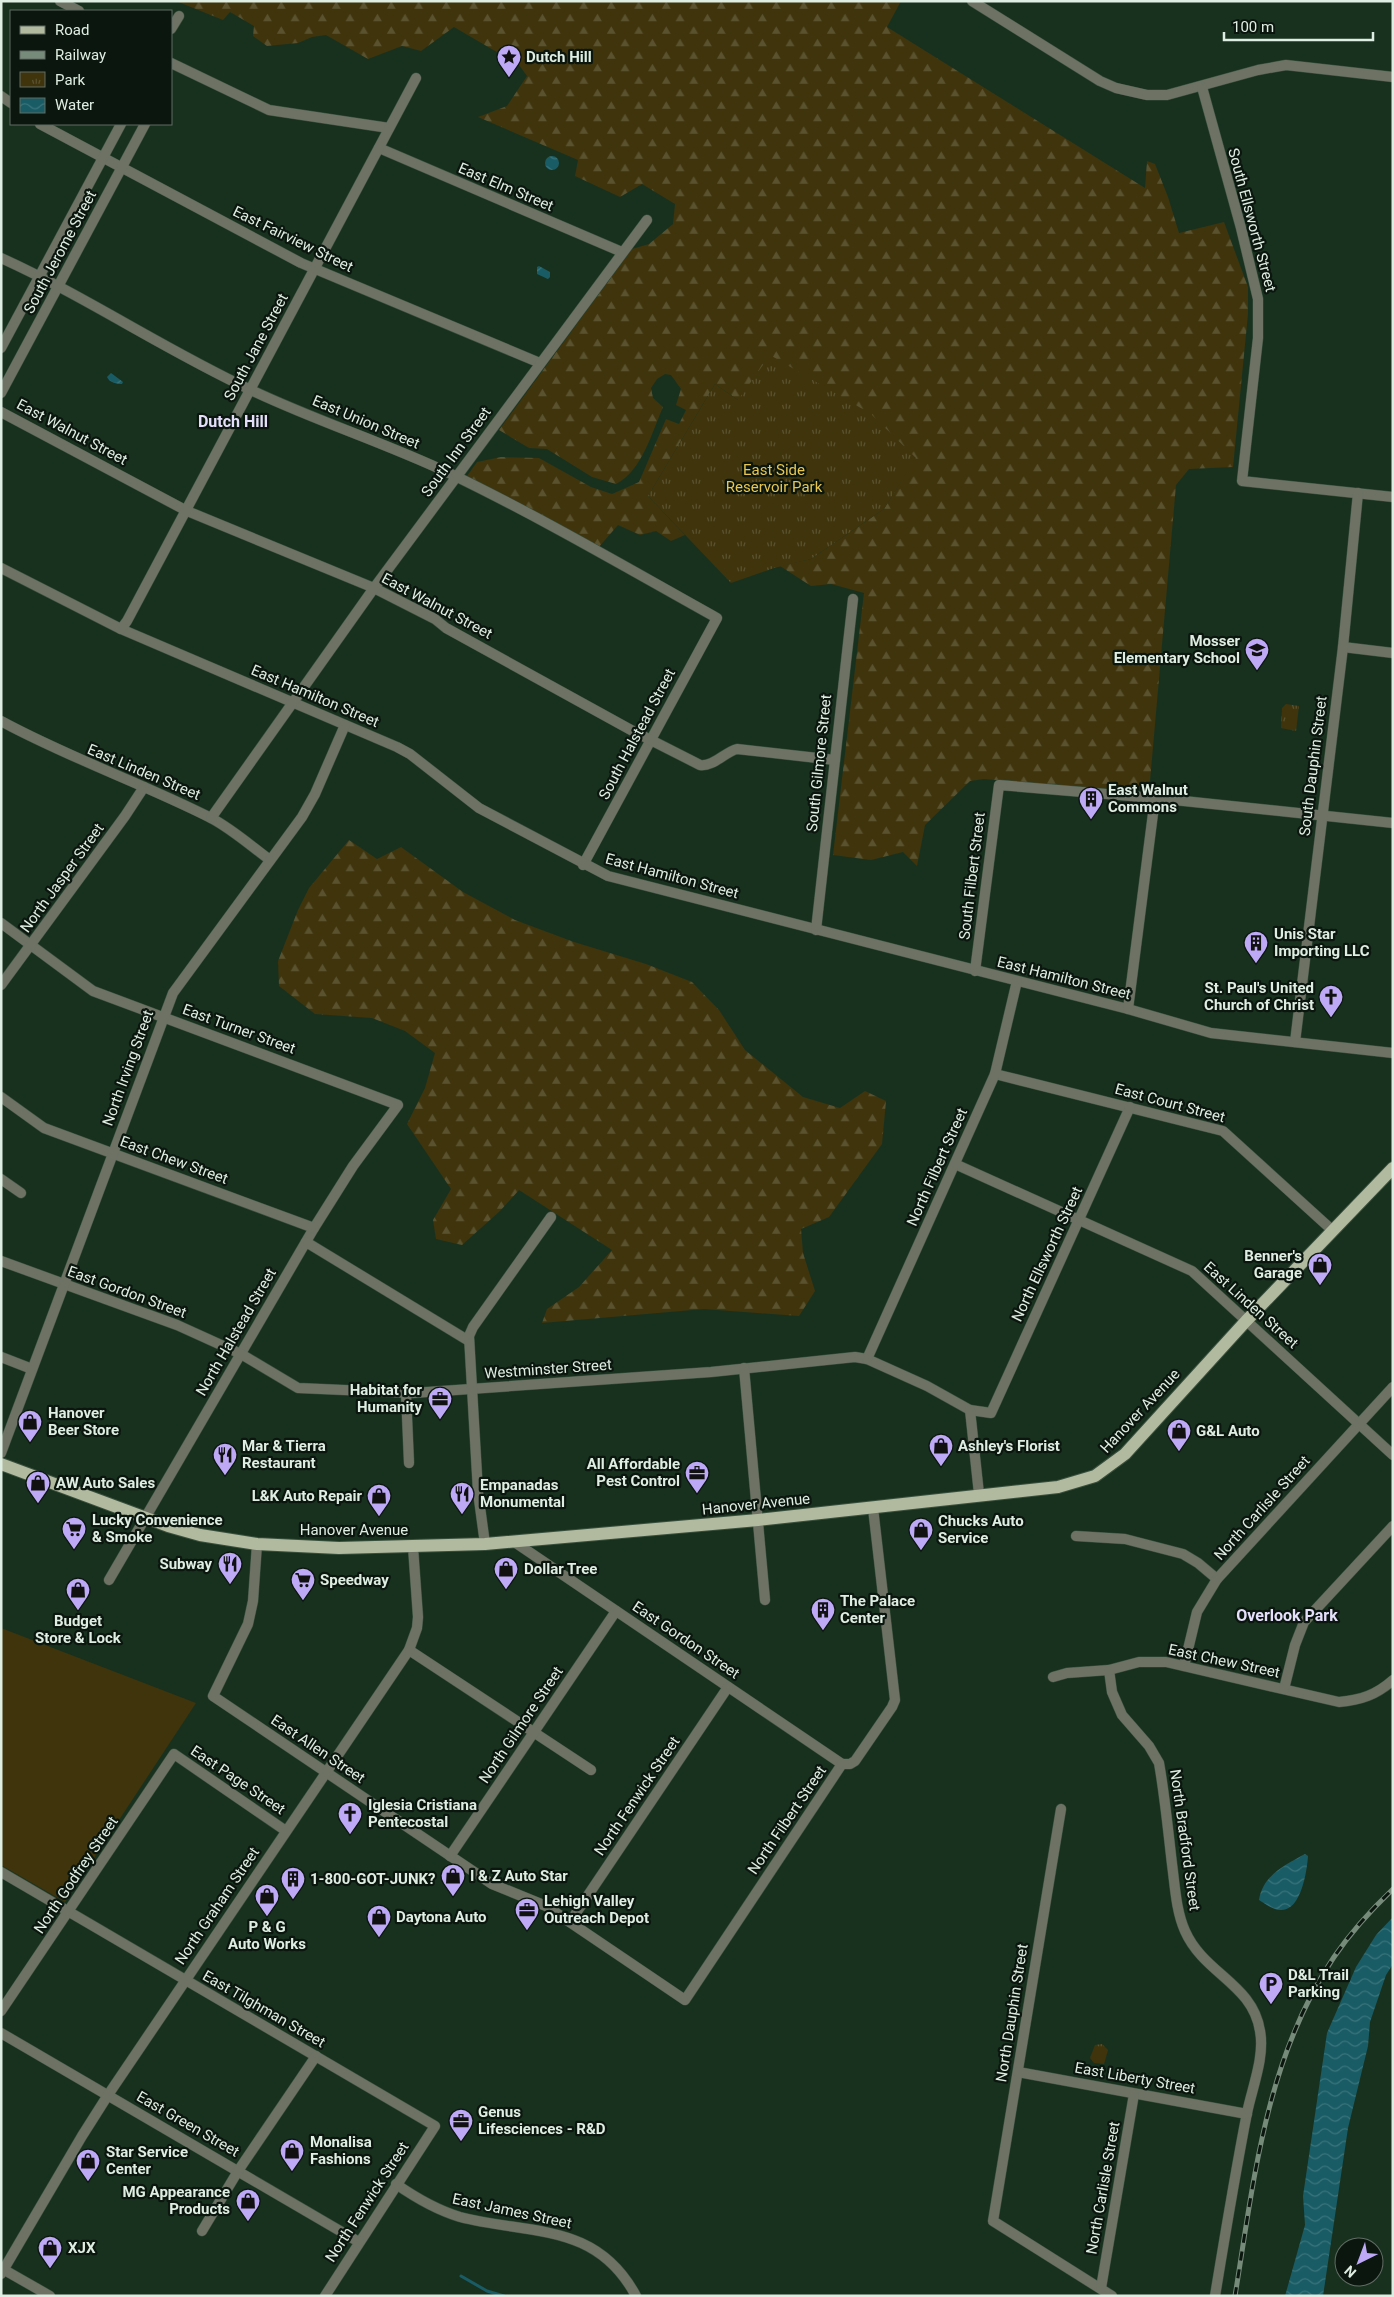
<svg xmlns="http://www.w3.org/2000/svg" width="1394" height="2297" viewBox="0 0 1394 2297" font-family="Roboto,sans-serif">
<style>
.grass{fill:#3f340c}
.forest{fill:url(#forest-firs)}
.park{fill:url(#park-tufts)}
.water{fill:url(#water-waves)}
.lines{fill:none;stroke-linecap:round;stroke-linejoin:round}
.stream{stroke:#195c65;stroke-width:3}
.minor-casing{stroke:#384f3d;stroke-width:11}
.primary-casing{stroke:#384f3d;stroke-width:14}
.minor{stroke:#6d7265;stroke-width:10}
.primary{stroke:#b1b99e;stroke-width:12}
.rail-casing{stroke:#778b7b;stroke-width:5}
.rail{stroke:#0b160e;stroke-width:3;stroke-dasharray:9;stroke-linecap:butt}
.labels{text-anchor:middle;stroke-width:4.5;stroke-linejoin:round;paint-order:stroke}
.poi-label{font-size:15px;font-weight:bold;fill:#dfeee2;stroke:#0b160e;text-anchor:start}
.street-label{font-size:15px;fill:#dfeee2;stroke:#0b160e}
.park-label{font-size:15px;fill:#e8c650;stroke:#0b160e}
.neighbourhood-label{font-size:16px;font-weight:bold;fill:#e5dffc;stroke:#0b160e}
</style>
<defs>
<pattern id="forest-firs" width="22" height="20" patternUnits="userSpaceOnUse" patternTransform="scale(1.25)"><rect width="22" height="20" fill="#3f340c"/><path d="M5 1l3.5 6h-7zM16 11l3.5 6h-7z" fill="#5a522f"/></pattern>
<pattern id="park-tufts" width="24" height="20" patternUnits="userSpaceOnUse" patternTransform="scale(1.25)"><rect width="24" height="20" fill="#3f340c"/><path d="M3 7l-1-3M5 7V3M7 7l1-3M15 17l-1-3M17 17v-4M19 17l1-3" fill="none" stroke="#5a522f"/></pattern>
<pattern id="water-waves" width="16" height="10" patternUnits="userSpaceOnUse" patternTransform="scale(1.25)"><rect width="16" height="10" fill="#195c65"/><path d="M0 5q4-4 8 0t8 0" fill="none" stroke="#3a747b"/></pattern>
</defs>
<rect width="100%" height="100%" fill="#18311e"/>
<path class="grass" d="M1,1628L196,1703L65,1902L1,1865Z"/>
<g class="forest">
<path d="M176,1H901L887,27L1145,188L1147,161L1155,164L1168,197L1179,233L1224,222L1248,287V314L1233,467L1189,469L1176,485L1150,781L1135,792L984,779L970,781L925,825L917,866L903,852L871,860L833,855L864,593L831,584L811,586L780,566L811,559L884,509L915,458L738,400L715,384L648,496L685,535L671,541L656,531L640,535L618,525L598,548L467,476L477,462L501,457L539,458L591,487L612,494L639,482L666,419L679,424L686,410L676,405L681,389L671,375L665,374L657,379L651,388L653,398L663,407C652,432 642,471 616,484L592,477L547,449L529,448L499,430L632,249L649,244L673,224L675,204L642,184L620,197L575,176L578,160L478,117L507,106L527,76L519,65L454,27L421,51L402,46L368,59L326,35L312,37L298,43L267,46L253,36L254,26L230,12L223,20Z"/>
<path d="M349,840L377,859L401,847L463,892L515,920L574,942L646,964L692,982L719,1010L745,1050L803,1097L840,1108L865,1091L886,1101L882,1144L829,1217L801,1229L803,1253L815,1291L799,1316L704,1309L542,1323L547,1309L579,1287L612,1250L519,1190L500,1211L462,1245L436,1239L433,1220L451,1189L407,1124L425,1088L435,1053L405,1031L372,1018L315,1014L279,986L278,961L298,910L309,888Z"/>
</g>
<g class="park">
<path d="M770,355L871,414L916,458L884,509L811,559L774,568L731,583L648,496L715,384L738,400Z"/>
<path d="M1286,704L1299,706L1296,731L1281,728L1282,708Z"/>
<path d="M1102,2044L1108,2050L1104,2064L1094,2063L1090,2058L1095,2045Z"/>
</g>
<g class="water">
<circle cx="552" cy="163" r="7"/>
<path d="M539,266L550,272V277L548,279L537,274V267Z"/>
<path d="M111,373L123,382L122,384C117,384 110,383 107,377Z"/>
<path d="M1305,1854L1308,1856C1307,1871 1301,1912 1280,1910C1273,1910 1264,1903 1259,1900C1263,1875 1285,1865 1305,1854Z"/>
<path d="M1393,1917V1964L1386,1975L1370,2022L1368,2046L1348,2128L1323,2296H1285L1305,2225L1303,2196L1327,2033L1356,1967L1376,1935Z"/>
</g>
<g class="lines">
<path class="stream" d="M461,2276L487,2291L504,2296"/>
<defs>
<g id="minor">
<path d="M60,1L79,11"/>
<path d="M972,1L1100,81L1116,88L1147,95H1167L1258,70L1286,65L1393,77"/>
<path d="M171,29L179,16"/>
<path d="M171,63L269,110L389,128"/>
<path d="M1202,87L1241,228L1258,299V338L1242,481L1393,497"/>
<path d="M1,96L11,103"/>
<path d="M40,124L301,263L540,363"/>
<path d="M379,148L622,252"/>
<path d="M1,258C87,297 165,350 251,390C316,421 386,443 451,474C542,518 629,569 717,618L583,865"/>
<path d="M1,348L121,124"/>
<path d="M1,393L145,124"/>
<path d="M1,412L187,511L374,588L435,619L446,628L631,730L700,765C713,767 725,752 737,749L835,760"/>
<path d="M1,568L121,629L397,747L410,754L479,808L608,876L1128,1009L1211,1033L1393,1053"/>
<path d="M121,629L127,621L416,78"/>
<path d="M1343,647L1393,653"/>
<path d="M1,721C69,758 142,783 211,818C232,829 251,846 270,860"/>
<path d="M211,818L374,588L647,220"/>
<path d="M1,923L93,991L398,1105L353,1166L314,1228L109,1580"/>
<path d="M816,930L853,599"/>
<path d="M975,971L999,785L1155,798L1393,823"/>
<path d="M1,985L125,816L144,787"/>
<path d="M1128,1009L1155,798"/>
<path d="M1295,1042L1343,647L1358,493"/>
<path d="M995,1074L1223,1131L1332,1230"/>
<path d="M1,1097L44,1128L314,1228"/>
<path d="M955,1164L1192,1271L1393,1455"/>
<path d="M1,1179L21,1193"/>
<path d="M306,1242L469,1341"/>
<path d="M1,1261L177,1325L241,1354L298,1388L413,1393L711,1372L855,1357L867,1359L927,1386L970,1410L991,1413L1130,1107"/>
<path d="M1,1357L32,1369"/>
<path d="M867,1359L995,1074L1017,981"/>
<path d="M744,1368L765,1600"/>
<path d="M406,1393L409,1463"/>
<path d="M970,1410L979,1494"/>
<path d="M1,1453L173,993L302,817L315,794L345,725"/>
<path d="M1076,1536L1125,1539L1183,1554L1198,1563L1217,1579"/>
<path d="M513,1541L842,1764"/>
<path d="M257,1544L253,1601L248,1624L213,1696L492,1884L546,1906L685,2000L842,1764"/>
<path d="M485,1544L478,1492L469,1336L473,1327L551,1217"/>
<path d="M409,1650L591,1770"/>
<path d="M1184,1666L1197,1612L1217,1579L1393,1387"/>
<path d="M1109,1670L1112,1692L1122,1715L1149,1746L1159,1763C1165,1797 1168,1830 1172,1864C1175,1886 1176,1911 1185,1931C1204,1974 1253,1984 1260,2031C1265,2057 1252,2088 1247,2113C1235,2174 1225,2235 1215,2296"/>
<path d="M1053,1677L1067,1673L1109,1670L1139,1662H1166L1339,1702C1361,1700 1376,1695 1393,1680"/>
<path d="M1284,1689L1295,1645L1304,1622L1393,1526"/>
<path d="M842,1764H850L855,1761L892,1707L895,1700L873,1508"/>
<path d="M1061,1809L993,2221L1112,2296"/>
<path d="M450,1856L616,1611"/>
<path d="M1,1872L435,2126L325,2296"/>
<path d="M570,1922L728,1687"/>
<path d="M1,2011L174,1754L286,1831"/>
<path d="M1,2033L359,2242"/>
<path d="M1018,2072L1247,2114"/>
<path d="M396,2184C416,2198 437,2210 460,2217C529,2235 596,2221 636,2296"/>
<path d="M202,2231L238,2171L316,2056"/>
<path d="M1,2268L50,2296"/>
<path d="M1,2274L82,2136L108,2095L409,1650L417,1628L418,1617L413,1547"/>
<path d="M1101,2288L1134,2094"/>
</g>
<path id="primary" d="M1,1464L168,1526L200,1535L257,1544L339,1548L485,1544L758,1520L1058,1487L1095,1476L1125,1454L1246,1321L1393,1168"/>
</defs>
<use href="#minor" class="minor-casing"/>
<use href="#primary" class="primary-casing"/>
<use href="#minor" class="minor"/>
<use href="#primary" class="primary"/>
<defs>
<path id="rail" d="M1235,2296C1254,2179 1266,2058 1334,1957C1351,1932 1371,1910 1393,1889"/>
</defs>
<use href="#rail" class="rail-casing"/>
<use href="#rail" class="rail"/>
</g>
<defs>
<symbol id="sight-pin" viewBox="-11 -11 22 30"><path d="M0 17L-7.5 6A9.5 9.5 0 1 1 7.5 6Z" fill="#bda9f5" stroke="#0b160e"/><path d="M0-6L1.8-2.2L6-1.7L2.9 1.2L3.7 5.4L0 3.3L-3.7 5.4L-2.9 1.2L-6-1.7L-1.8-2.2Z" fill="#111"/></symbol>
<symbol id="school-pin" viewBox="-11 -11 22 30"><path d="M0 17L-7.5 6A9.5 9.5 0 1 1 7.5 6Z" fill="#bda9f5" stroke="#0b160e"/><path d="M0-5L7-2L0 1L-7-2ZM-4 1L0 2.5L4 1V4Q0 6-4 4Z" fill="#111"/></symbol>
<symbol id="building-pin" viewBox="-11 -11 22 30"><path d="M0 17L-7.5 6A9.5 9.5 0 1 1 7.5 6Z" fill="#bda9f5" stroke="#0b160e"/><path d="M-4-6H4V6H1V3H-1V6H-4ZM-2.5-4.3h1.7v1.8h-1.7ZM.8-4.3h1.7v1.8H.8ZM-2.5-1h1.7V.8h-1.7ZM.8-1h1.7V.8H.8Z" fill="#111"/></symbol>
<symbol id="church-pin" viewBox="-11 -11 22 30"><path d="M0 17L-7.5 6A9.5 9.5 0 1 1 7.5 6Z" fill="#bda9f5" stroke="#0b160e"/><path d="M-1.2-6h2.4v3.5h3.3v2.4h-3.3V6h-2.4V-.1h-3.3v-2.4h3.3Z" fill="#111"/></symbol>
<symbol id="shop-pin" viewBox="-11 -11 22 30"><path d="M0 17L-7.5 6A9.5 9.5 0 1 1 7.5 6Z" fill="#bda9f5" stroke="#0b160e"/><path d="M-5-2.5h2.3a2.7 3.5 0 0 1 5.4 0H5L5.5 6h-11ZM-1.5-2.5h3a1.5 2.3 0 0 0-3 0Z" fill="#111"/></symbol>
<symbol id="office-pin" viewBox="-11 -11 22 30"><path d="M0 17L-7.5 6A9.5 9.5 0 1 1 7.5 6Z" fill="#bda9f5" stroke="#0b160e"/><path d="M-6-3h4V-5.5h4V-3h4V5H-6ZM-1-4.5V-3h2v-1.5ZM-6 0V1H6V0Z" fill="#111"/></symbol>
<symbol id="restaurant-pin" viewBox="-11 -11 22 30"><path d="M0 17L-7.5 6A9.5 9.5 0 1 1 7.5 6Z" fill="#bda9f5" stroke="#0b160e"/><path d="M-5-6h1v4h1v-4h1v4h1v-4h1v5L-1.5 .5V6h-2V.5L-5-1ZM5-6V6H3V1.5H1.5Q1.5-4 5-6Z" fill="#111"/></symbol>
<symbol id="supermarket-pin" viewBox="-11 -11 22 30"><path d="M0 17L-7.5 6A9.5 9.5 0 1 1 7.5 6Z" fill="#bda9f5" stroke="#0b160e"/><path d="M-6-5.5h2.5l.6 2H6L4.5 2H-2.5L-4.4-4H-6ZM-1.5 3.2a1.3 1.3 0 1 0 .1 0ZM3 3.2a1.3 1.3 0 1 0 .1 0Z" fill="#111"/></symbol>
<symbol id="parking-pin" viewBox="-11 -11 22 30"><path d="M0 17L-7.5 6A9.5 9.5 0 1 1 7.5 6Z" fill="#bda9f5" stroke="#0b160e"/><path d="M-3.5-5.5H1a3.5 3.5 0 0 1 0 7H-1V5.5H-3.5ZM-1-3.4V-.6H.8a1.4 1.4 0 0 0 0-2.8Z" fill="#111"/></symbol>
</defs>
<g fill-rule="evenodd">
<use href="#sight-pin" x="495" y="43" width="28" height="38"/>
<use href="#school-pin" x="1243" y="636" width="28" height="38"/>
<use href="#building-pin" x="1077" y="785" width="28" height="38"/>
<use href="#building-pin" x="1242" y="929" width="28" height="38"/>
<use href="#church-pin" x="1317" y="983" width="28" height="38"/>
<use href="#shop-pin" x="1306" y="1251" width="28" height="38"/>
<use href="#office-pin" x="426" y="1385" width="28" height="38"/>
<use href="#shop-pin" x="16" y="1408" width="28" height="38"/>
<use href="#shop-pin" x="1165" y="1417" width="28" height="38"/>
<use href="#shop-pin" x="927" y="1432" width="28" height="38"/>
<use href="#restaurant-pin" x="211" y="1441" width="28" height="38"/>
<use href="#office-pin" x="683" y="1459" width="28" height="38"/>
<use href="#shop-pin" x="24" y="1469" width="28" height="38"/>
<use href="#restaurant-pin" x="448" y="1480" width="28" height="38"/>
<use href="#shop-pin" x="365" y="1482" width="28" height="38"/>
<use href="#supermarket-pin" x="60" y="1515" width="28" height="38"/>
<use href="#shop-pin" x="907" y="1516" width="28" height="38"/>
<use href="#restaurant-pin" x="216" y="1550" width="28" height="38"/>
<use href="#shop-pin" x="492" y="1555" width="28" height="38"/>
<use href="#supermarket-pin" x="289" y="1566" width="28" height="38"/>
<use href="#shop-pin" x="64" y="1576" width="28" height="38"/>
<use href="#building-pin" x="809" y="1596" width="28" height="38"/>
<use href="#church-pin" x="336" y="1800" width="28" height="38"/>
<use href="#shop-pin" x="439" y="1862" width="28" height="38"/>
<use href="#building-pin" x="279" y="1865" width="28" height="38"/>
<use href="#shop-pin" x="253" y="1882" width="28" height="38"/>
<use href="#office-pin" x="513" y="1896" width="28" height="38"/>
<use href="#shop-pin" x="365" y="1903" width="28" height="38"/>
<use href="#parking-pin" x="1257" y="1970" width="28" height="38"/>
<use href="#office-pin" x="447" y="2107" width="28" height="38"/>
<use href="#shop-pin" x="278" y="2137" width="28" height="38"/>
<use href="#shop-pin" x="74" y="2147" width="28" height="38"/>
<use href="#shop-pin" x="234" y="2187" width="28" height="38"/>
<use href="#shop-pin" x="36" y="2234" width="28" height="38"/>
</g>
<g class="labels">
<g class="poi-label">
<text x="526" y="62">Dutch Hill</text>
<text x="1240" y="646" text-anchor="end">Mosser<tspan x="1240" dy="17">Elementary School</tspan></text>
<text x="1108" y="795">East Walnut<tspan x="1108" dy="17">Commons</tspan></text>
<text x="1274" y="939">Unis Star<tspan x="1274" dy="17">Importing LLC</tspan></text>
<text x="1314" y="993" text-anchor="end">St. Paul's United<tspan x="1314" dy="17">Church of Christ</tspan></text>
<text x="1302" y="1261" text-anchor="end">Benner's<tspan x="1302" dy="17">Garage</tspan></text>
<text x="422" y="1395" text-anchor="end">Habitat for<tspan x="422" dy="17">Humanity</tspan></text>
<text x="48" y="1418">Hanover<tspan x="48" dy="17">Beer Store</tspan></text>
<text x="1196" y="1436">G&amp;L Auto</text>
<text x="242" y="1451">Mar &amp; Tierra<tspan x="242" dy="17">Restaurant</tspan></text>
<text x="958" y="1451">Ashley's Florist</text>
<text x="680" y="1469" text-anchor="end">All Affordable<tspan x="680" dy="17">Pest Control</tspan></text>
<text x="56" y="1488">AW Auto Sales</text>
<text x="480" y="1490">Empanadas<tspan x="480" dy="17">Monumental</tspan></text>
<text x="362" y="1501" text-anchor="end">L&amp;K Auto Repair</text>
<text x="92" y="1525">Lucky Convenience<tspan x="92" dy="17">&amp; Smoke</tspan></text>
<text x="938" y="1526">Chucks Auto<tspan x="938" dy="17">Service</tspan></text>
<text x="212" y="1569" text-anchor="end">Subway</text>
<text x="524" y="1574">Dollar Tree</text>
<text x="320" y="1585">Speedway</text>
<text x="840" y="1606">The Palace<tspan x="840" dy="17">Center</tspan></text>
<text x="78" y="1626" text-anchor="middle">Budget<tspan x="78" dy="17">Store &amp; Lock</tspan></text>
<text x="368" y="1810">Iglesia Cristiana<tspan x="368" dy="17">Pentecostal</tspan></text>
<text x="470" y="1881">I &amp; Z Auto Star</text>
<text x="310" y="1884">1-800-GOT-JUNK?</text>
<text x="544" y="1906">Lehigh Valley<tspan x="544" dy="17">Outreach Depot</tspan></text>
<text x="396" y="1922">Daytona Auto</text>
<text x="267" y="1932" text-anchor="middle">P &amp; G<tspan x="267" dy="17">Auto Works</tspan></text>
<text x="1288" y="1980">D&amp;L Trail<tspan x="1288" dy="17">Parking</tspan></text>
<text x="478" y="2117">Genus<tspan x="478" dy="17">Lifesciences - R&amp;D</tspan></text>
<text x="310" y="2147">Monalisa<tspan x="310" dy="17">Fashions</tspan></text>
<text x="106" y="2157">Star Service<tspan x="106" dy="17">Center</tspan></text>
<text x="230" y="2197" text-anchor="end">MG Appearance<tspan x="230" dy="17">Products</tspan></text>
<text x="68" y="2253">XJX</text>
</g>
<g class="street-label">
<text transform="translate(506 187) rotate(23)" y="5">East Elm Street</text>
<text transform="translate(1252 220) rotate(75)" y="5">South Ellsworth Street</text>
<text transform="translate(293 239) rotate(26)" y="5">East Fairview Street</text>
<text transform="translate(60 252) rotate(-62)" y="5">South Jerome Street</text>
<text transform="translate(256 347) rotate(-62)" y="5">South Jane Street</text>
<text transform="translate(366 422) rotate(23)" y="5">East Union Street</text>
<text transform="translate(72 432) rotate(28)" y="5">East Walnut Street</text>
<text transform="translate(456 452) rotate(-54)" y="5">South Inn Street</text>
<text transform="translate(437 606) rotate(28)" y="5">East Walnut Street</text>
<text transform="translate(315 696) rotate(23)" y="5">East Hamilton Street</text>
<text transform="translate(637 734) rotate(-62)" y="5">South Halstead Street</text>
<text transform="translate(819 763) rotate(-84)" y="5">South Gilmore Street</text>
<text transform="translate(1313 766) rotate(-83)" y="5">South Dauphin Street</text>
<text transform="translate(144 772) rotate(23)" y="5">East Linden Street</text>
<text transform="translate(672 876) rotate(15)" y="5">East Hamilton Street</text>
<text transform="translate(972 876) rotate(-83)" y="5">South Filbert Street</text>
<text transform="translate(62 878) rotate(-54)" y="5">North Jasper Street</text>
<text transform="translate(1064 978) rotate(14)" y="5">East Hamilton Street</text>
<text transform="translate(239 1029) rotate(20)" y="5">East Turner Street</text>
<text transform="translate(128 1068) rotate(-70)" y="5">North Irving Street</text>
<text transform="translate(1170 1103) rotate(15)" y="5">East Court Street</text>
<text transform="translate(174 1160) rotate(20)" y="5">East Chew Street</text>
<text transform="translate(937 1167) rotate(-66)" y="5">North Filbert Street</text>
<text transform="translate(1047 1254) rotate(-65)" y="5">North Ellsworth Street</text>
<text transform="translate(127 1292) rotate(20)" y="5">East Gordon Street</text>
<text transform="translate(1251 1305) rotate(42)" y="5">East Linden Street</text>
<text transform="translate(236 1332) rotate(-60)" y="5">North Halstead Street</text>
<text transform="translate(548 1369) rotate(-4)" y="5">Westminster Street</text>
<text transform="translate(1140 1411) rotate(-47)" y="5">Hanover Avenue</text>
<text transform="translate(756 1504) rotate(-6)" y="5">Hanover Avenue</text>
<text transform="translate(1262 1508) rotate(-48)" y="5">North Carlisle Street</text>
<text x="354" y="1535">Hanover Avenue</text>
<text transform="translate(686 1640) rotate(34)" y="5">East Gordon Street</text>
<text transform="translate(1224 1661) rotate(12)" y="5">East Chew Street</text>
<text transform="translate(521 1725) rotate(-56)" y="5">North Gilmore Street</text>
<text transform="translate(318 1749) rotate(34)" y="5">East Allen Street</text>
<text transform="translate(238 1780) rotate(34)" y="5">East Page Street</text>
<text transform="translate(637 1796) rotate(-56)" y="5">North Fenwick Street</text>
<text transform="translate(787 1820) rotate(-56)" y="5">North Filbert Street</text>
<text transform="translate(1185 1840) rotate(82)" y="5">North Bradford Street</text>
<text transform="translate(76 1875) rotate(-56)" y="5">North Godfrey Street</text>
<text transform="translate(217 1906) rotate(-56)" y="5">North Graham Street</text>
<text transform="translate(264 2009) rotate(30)" y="5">East Tilghman Street</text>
<text transform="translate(1012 2013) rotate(-81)" y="5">North Dauphin Street</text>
<text transform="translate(1135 2078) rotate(10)" y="5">East Liberty Street</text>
<text transform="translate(188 2124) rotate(30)" y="5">East Green Street</text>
<text transform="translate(1103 2188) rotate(-80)" y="5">North Carlisle Street</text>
<text transform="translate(367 2202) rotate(-57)" y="5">North Fenwick Street</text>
<text transform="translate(512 2211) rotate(12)" y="5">East James Street</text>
</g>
<g class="park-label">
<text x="774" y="475">East Side<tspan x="774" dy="17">Reservoir Park</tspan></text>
</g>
<g class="neighbourhood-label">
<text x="233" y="427">Dutch Hill</text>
<text x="1287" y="1621">Overlook Park</text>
</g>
</g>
<rect width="1394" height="2297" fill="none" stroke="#dfeee2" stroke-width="5"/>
<rect x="10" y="10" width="162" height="115" fill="#0b160e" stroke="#606c63"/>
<rect x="20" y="26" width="25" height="8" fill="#b1b99e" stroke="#606c63"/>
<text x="55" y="35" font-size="15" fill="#dfeee2">Road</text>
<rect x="20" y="51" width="25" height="8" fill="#778b7b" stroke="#606c63"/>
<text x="55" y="60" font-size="15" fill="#dfeee2">Railway</text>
<rect x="20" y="72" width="25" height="15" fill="url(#park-tufts)" stroke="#606c63"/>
<text x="55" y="85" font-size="15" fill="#dfeee2">Park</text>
<rect x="20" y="98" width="25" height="15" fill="url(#water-waves)" stroke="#606c63"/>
<text x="55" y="110" font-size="15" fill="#dfeee2">Water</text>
<g transform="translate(1359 2262) rotate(222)"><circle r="24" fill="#0b160e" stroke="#606c63"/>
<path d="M0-4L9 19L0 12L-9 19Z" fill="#bda9f5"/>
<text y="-8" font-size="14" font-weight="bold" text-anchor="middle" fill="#dfeee2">N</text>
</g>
<path d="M1224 32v8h149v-8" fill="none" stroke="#dfeee2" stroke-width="2.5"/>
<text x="1232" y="32" font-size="15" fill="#dfeee2" stroke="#0b160e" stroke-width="4" paint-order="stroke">100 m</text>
</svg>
